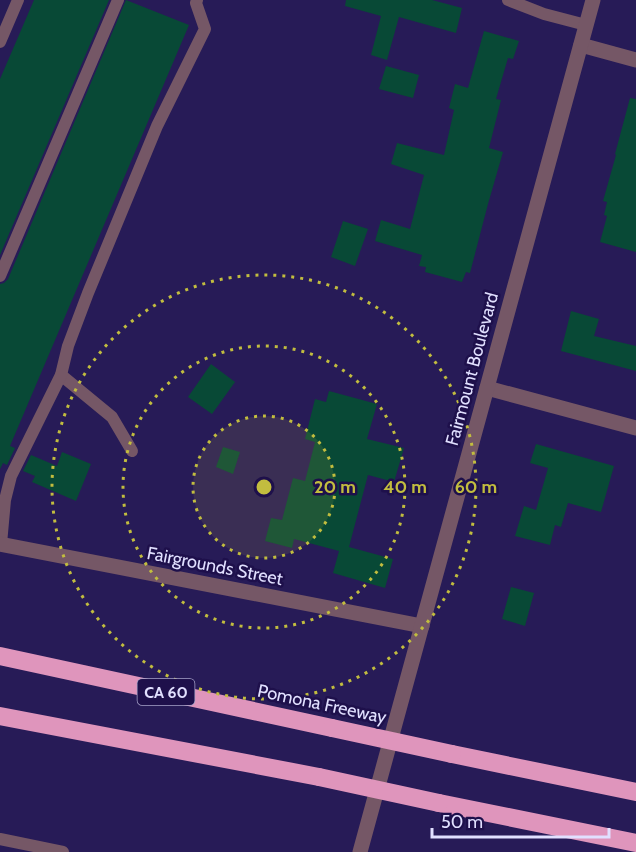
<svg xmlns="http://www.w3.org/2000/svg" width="636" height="852" viewBox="0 0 636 852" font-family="Cabin,sans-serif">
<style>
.building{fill:#084936}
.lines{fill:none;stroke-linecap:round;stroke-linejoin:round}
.lane{stroke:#755766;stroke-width:12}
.street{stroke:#755766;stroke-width:15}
.highway{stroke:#df95bc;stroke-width:18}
.highway-bridge{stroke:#df95bc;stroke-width:18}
.ring{fill:none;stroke:#c2bd3f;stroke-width:3;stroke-dasharray:3 6}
.labels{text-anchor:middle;stroke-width:5;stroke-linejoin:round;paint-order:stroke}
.shield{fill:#1e104b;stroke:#a6a2c9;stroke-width:1.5}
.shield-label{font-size:16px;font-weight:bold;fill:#e1e0ff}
.street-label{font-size:18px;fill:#e1e0ff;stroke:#1e104b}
.centre{fill:#c2bd3f;stroke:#1e104b;stroke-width:3}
.ring-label{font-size:18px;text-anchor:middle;font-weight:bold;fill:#c2bd3f;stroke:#1e104b;stroke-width:5;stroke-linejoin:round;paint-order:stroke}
</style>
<rect width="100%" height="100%" fill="#271b57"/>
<g class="building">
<path d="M34,0H109L0,255V79Z"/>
<path d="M126,0L189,25L10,446L15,448L7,465L3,463L0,469V284L4,283L8,279Z"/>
<path d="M346,0H432L462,8L456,33L399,17L387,60L371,55L381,16L345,6Z"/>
<path d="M484,31L519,41L513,59L508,58L496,99L501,100L489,148L503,152L488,204L470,273L466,272L462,282L425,272L426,267L419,266L422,255L375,241L381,220L410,229L424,175L391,164L397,143L444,155L454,110L449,108L455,84L468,88Z"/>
<path d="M386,66L419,75L413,98L379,89Z"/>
<path d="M630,98L636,99V252L600,242L607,216L604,215L607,202L603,201L616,155L615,154Z"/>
<path d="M343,221L368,229L355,266L331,257Z"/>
<path d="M571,311L599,319L594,336L636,346V371L561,351Z"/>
<path d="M211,364L235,382L212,414L188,397Z"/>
<path d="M329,391L377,404L367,439L404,448L394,482L368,475L349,547L393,559L385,588L333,573L339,551L294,539L292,548L265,541L271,518L282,520L293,478L305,481L315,442L305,439L315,399L326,402Z"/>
<path d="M536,444L614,466L601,512L568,503L561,527L555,525L550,545L515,536L524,506L536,510L548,468L530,463Z"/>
<path d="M223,447L240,452L233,474L216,467Z"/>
<path d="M62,452L91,464L76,501L32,482L35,476L23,471L31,455L57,466Z"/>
<path d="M511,587L534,593L525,626L502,619Z"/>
</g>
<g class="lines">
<g class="lane">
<path d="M508,0L544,14L586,25"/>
<path d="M0,42L18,0"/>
<path d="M0,276L118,0"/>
<path d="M61,375L112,417L132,451"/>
<path d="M1,544L5,500L11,476L61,375L68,346L88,293L157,126L205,29L196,3L197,0"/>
<path d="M0,839L63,852"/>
</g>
<g class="street">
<path d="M581,45L636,60"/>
<path d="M487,388L636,428"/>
<path d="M0,544L422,626"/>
<path d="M360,852L593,0"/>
</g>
<g class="highway">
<path d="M0,656L332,728"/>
<path d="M0,716L319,777"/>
<path d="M452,754L636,792"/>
<path d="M439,803L636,843"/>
</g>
<g class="highway-bridge">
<path d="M332,728L452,754"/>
<path d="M319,777L439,803"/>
</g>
</g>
<circle cx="264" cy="487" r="71" fill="#c2bd3f" fill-opacity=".12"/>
<g class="ring">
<circle cx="264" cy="487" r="71"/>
<circle cx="264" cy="487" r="141"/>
<circle cx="264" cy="487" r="212"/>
</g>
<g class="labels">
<rect class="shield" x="137.5" y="679" width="57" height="26" rx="4.5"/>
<g class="shield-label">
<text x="166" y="698">CA 60</text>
</g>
<g class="street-label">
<text transform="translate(472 369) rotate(-75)" y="6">Fairmount Boulevard</text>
<text transform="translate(215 566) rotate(11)" y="6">Fairgrounds Street</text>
<text transform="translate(322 704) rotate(12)" y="6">Pomona Freeway</text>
</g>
</g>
<circle cx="264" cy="487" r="9" class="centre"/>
<g class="ring-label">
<text x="335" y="493">20 m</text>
<text x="405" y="493">40 m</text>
<text x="476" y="493">60 m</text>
</g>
<path d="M432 828v9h177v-9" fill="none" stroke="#e1e0ff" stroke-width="3"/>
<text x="441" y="828" font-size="18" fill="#e1e0ff" stroke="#1e104b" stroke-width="4.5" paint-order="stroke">50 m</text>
</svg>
